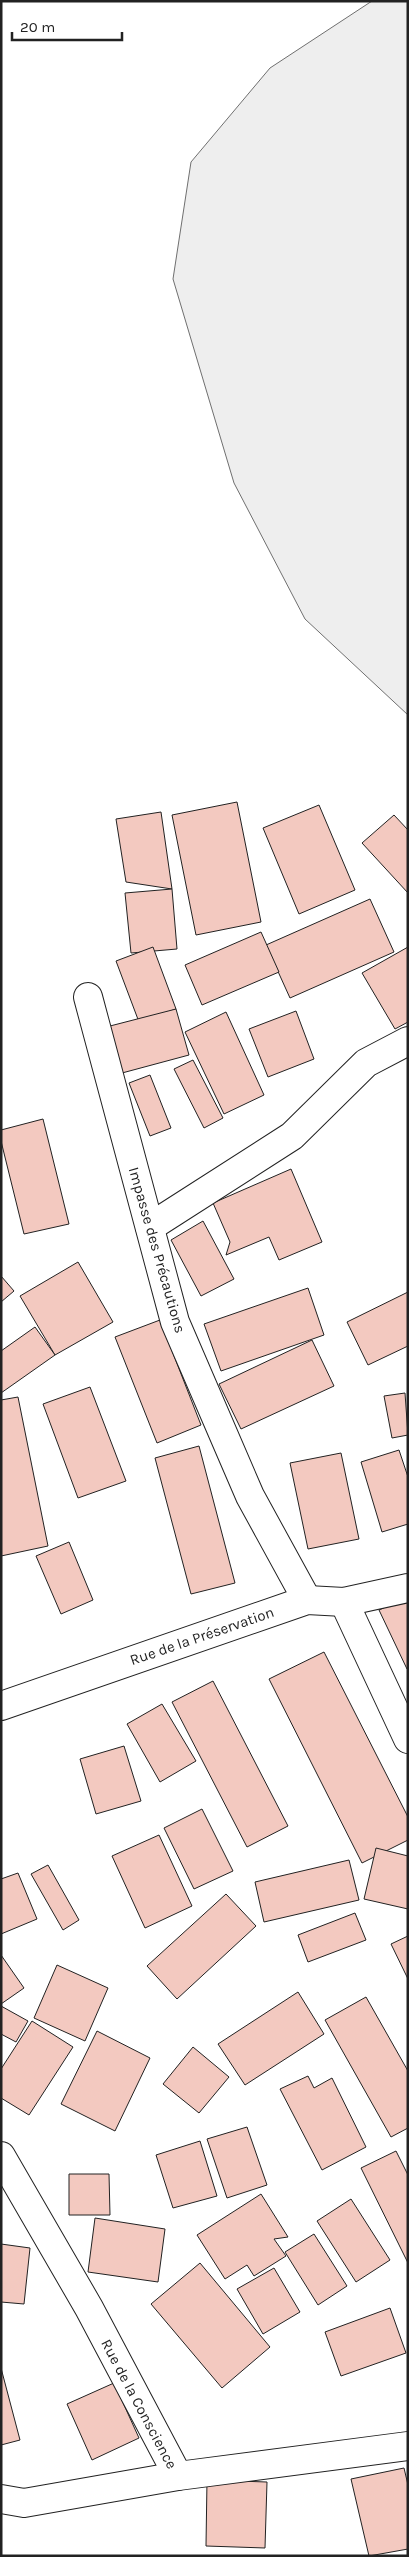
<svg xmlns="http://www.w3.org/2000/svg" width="409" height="2557" viewBox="0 0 409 2557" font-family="Karla,sans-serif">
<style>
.green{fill:#eee;stroke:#6f6f6f}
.building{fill:#f3c9c0;stroke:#222}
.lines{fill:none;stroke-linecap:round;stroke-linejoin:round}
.street-casing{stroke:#222;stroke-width:30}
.street{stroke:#fff;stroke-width:28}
.labels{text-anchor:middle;stroke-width:4;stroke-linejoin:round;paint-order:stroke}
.street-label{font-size:15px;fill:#222;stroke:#fff}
</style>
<rect width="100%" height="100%" fill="#fff"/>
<path class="green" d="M372,1H408V715L305,619L234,483L173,279L191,162L270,68Z"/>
<g class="building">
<path d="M237,802L261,922L196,935L172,815Z"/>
<path d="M319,805L355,890L299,914L263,828Z"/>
<path d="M161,812L172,889L126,882L116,819Z"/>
<path d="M394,815L408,830V893L362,843Z"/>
<path d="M172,889L177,949L131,953L125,893Z"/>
<path d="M370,899L394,952L290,998L266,945Z"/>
<path d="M261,932L279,972L202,1005L185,965Z"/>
<path d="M153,947L176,1009L139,1022L116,961Z"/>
<path d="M408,947V1022L395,1029L362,973Z"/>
<path d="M176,1009L189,1055L122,1073L110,1026Z"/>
<path d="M296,1011L314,1059L268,1077L249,1029Z"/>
<path d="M226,1012L264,1095L224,1114L185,1032Z"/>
<path d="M193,1060L223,1118L204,1128L174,1069Z"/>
<path d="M150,1075L171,1128L150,1136L129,1083Z"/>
<path d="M43,1119L69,1224L24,1234L1,1141V1130Z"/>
<path d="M291,1169L322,1242L279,1260L269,1237L226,1255L230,1242L213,1203Z"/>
<path d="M203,1221L234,1279L201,1296L171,1240Z"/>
<path d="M78,1262L113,1322L55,1355L20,1296Z"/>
<path d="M1,1276L14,1291L1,1302Z"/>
<path d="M308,1288L324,1335L221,1371L204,1324Z"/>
<path d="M408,1292V1346L368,1365L347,1322Z"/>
<path d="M160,1320L201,1425L157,1443L115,1337Z"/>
<path d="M35,1327L55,1355L1,1393V1351Z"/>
<path d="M312,1340L334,1386L241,1429L219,1384Z"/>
<path d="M90,1387L126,1481L78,1498L43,1404Z"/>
<path d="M405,1393L408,1435L392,1438L384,1396Z"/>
<path d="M18,1397L48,1546L1,1556V1400Z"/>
<path d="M199,1446L235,1583L191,1594L155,1458Z"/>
<path d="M399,1450L408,1477V1524L382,1532L361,1462Z"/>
<path d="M341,1453L359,1539L308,1549L290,1463Z"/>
<path d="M69,1542L93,1600L61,1614L36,1556Z"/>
<path d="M408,1597V1669H407L379,1610Z"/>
<path d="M324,1652L408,1817V1840L362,1863L269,1679Z"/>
<path d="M213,1681L288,1826L247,1847L172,1702Z"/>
<path d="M162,1704L196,1761L160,1782L127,1724Z"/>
<path d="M124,1746L141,1801L96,1814L80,1759Z"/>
<path d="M202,1809L233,1871L194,1889L164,1828Z"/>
<path d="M159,1835L192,1906L145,1928L112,1856Z"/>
<path d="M376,1848L408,1856V1909L364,1899Z"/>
<path d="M349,1860L359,1900L264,1922L255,1882Z"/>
<path d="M48,1865L79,1920L63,1930L31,1874Z"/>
<path d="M18,1873L37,1919L1,1934V1879Z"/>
<path d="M226,1894L256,1926L177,1999L147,1966Z"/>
<path d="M355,1913L366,1940L308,1962L298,1935Z"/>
<path d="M408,1936V1979L391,1944Z"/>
<path d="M1,1955L24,1988L1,2004Z"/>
<path d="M57,1965L108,1988L85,2041L34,2018Z"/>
<path d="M298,1992L324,2034L245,2085L218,2044Z"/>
<path d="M366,1997L408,2071V2128L391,2137L325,2020Z"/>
<path d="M1,2006L28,2021L16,2042L1,2034Z"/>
<path d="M32,2021L73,2047L29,2115L1,2098V2069Z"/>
<path d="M97,2031L150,2058L115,2131L61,2104Z"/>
<path d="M193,2047L229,2077L199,2113L163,2084Z"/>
<path d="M308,2076L314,2088L332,2078L366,2147L322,2170L280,2089Z"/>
<path d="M247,2127L267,2185L227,2198L207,2139Z"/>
<path d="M200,2141L217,2196L173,2208L156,2155Z"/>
<path d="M396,2151L408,2175V2263L361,2168Z"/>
<path d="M69,2174H109L110,2215H69Z"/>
<path d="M261,2194L288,2237L274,2239L286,2256L254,2276L247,2265L225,2279L197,2235Z"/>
<path d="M351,2199L390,2260L356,2282L317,2221Z"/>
<path d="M95,2218L165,2229L158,2282L88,2272Z"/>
<path d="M314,2234L347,2286L318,2305L285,2252Z"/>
<path d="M1,2244L30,2248L24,2304L1,2302Z"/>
<path d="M200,2263L270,2347L222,2388L151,2304Z"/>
<path d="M274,2268L300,2312L263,2334L237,2289Z"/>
<path d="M390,2308L406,2353L341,2376L325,2332Z"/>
<path d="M1,2368L20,2440L1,2445Z"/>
<path d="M114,2383L139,2438L92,2460L67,2404Z"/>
<path d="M404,2468L408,2485V2549L369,2556L351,2479Z"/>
<path d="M207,2480L267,2482L265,2548L206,2546Z"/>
</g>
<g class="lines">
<defs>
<g id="street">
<path d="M88,997L175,1322L250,1496L307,1600"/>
<path d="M150,1227L292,1136L366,1063L408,1041"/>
<path d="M344,1602L408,1739"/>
<path d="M1,1706L307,1600L344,1602L408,1588"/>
<path d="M1,2156L89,2308L178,2476"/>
<path d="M1,2499L24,2503L178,2476L408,2446"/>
</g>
</defs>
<use href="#street" class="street-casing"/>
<use href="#street" class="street"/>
</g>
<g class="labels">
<g class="street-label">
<text transform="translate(157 1250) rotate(74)" y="5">Impasse des Précautions</text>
<text transform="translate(202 1636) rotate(-19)" y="5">Rue de la Préservation</text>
<text transform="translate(139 2404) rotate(62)" y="5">Rue de la Conscience</text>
</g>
</g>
<rect width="409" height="2557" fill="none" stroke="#222222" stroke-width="5"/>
<path d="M12 32v8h110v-8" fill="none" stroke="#222222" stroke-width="2.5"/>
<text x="20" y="32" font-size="15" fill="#222222" stroke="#ffffff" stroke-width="4" paint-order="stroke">20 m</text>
</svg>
